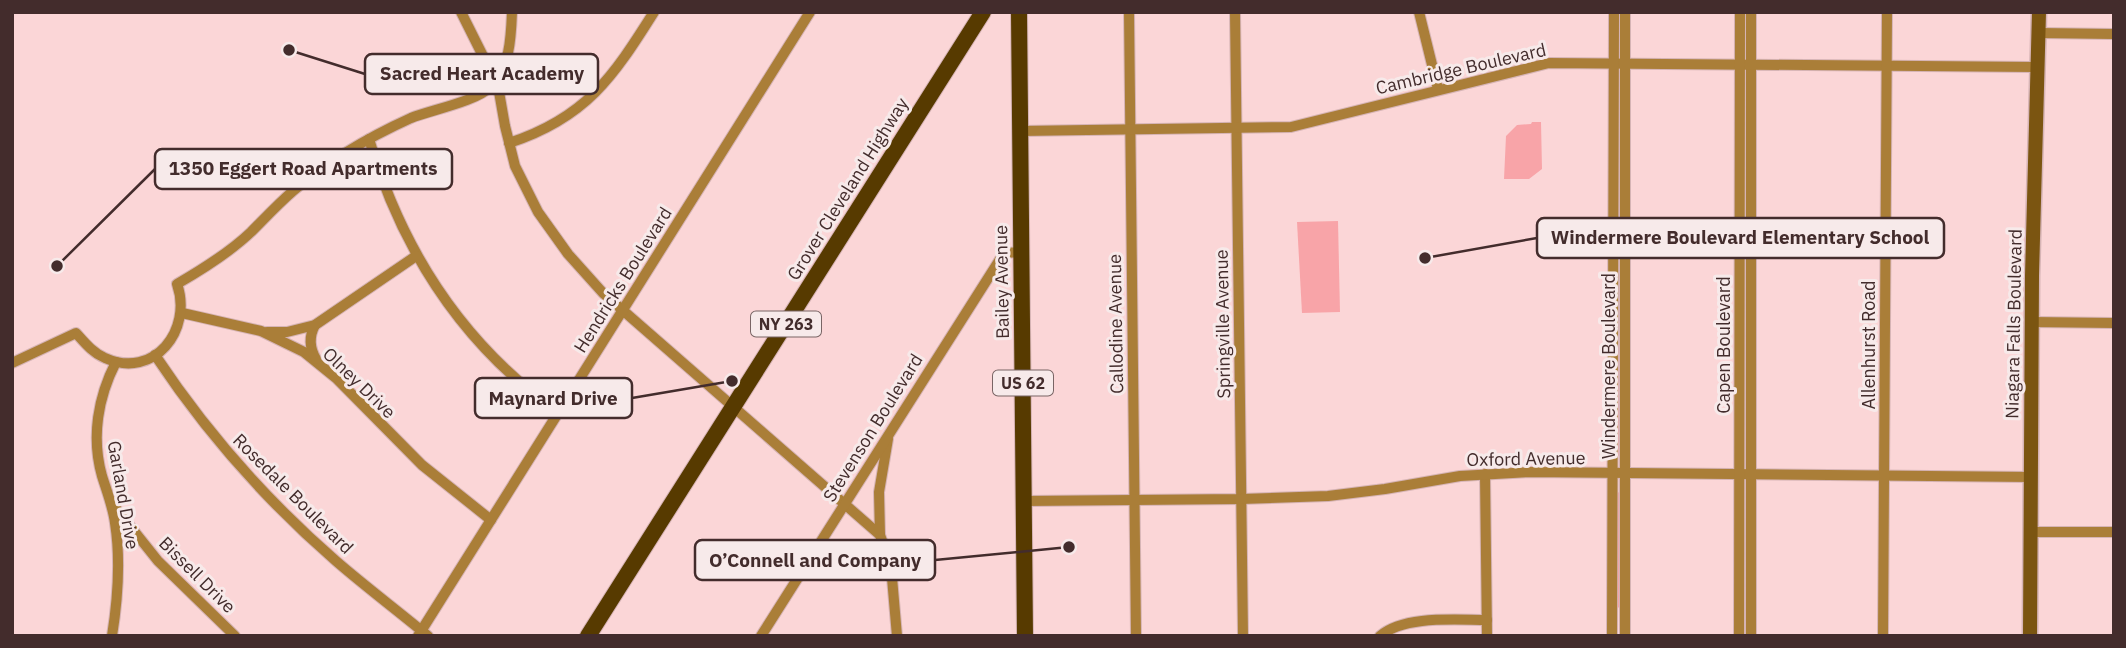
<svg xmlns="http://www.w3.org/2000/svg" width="2126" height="648" viewBox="0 0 2126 648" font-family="'IBM Plex Sans',sans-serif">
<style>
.green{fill:#f8a4a8}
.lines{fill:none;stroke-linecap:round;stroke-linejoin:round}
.street-casing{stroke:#d6b4b5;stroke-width:12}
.secondary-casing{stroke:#d6b4b5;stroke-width:17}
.primary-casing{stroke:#d6b4b5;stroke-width:18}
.street{stroke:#aa7e38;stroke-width:10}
.secondary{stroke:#7b5511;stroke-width:14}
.primary{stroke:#573a00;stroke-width:16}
.labels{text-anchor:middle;stroke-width:6;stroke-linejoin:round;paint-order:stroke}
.shield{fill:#f7eaea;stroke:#796565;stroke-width:2}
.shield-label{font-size:16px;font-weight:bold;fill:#432c2c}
.street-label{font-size:18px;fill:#432c2c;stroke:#f7eaea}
.leader{fill:none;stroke:#432c2c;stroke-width:2.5}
.callout-dot{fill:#432c2c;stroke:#f7eaea;stroke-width:2.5}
.callout{fill:#f7eaea;stroke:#432c2c;stroke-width:2.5}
.callout-label{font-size:19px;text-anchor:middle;font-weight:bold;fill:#432c2c}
</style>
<rect width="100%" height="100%" fill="#fbd6d7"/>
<g class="green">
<path d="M1745,76H1747L1745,265L1744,264Z"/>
<path d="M1619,88H1620L1619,202L1617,201Z"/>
<path d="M1532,122H1541L1542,169L1529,179H1504L1506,136L1517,125L1531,124Z"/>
<path d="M1338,221L1340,312L1302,313L1297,222Z"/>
<path d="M1745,282L1747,283L1745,464L1744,462Z"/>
<path d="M1617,341L1621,343V454L1618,456Z"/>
<path d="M1745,486L1747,636H1743L1744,488Z"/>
<path d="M1617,492L1621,493L1620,606L1618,608Z"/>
</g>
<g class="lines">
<defs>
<g id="street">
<path d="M461,12L498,86L505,126L515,166L538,212L568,254L603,293L880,535L891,566L897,636"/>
<path d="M1129,12L1136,636"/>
<path d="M1235,12L1243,636"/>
<path d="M1419,12L1438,89"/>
<path d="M1751,12V636"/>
<path d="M2039,33L2114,34"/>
<path d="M1020,131L1291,127L1549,63L2038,67"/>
<path d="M369,139C402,251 463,345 559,413"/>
<path d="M509,143C586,118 613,77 654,12"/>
<path d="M182,313L261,331L304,352L336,378L422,465L491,520"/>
<path d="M2032,322L2114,323"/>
<path d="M315,325C309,336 309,347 316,359"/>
<path d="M267,332H287L315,325L416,256"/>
<path d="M155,355C206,432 267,501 336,561C366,587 398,611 428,636"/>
<path d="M12,363L76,333C85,343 93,353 105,358C154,380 193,330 177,284C203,269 229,253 251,232C265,218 278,204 293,191C328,161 369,137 411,118C431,110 477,101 490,87C510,68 511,38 512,12"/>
<path d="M1485,474L1487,636"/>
<path d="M1024,501L1241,499L1328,496L1385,489L1460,476L1529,472L2031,477"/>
<path d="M114,506L158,561L235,636"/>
<path d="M2031,532H2114"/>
<path d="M880,535L879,492L888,439"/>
<path d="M112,636C118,598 121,561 115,523C113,507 107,492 102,476C91,437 98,397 116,362"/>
<path d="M418,636L810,12"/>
<path d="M761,636L1004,253L1021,252"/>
<path d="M1380,636C1404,615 1456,620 1487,620"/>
<path d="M1612,636L1614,12"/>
<path d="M1625,636V12"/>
<path d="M1739,636L1740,12"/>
<path d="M1883,636L1887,12"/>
</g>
<path id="secondary" d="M2030,636L2032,276L2039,12"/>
<g id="primary">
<path d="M1019,12L1025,636"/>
<path d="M588,636L983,12"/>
</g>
</defs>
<use href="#street" class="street-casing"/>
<use href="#secondary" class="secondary-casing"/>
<use href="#primary" class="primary-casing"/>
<use href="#street" class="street"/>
<use href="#secondary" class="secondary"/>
<use href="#primary" class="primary"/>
</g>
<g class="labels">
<g class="shield">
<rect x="751" y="311.5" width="70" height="25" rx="5"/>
<rect x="993" y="370.5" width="60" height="25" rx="5"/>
</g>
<g class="shield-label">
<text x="786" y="330">NY 263</text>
<text x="1023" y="389">US 62</text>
</g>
<g class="street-label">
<text transform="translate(1461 69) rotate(-13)" y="6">Cambridge Boulevard</text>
<text transform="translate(848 189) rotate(-58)" y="6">Grover Cleveland Highway</text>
<text transform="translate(623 280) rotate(-58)" y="6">Hendricks Boulevard</text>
<text transform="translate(1002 282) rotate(-91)" y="6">Bailey Avenue</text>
<text transform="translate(1116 324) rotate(-91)" y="6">Callodine Avenue</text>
<text transform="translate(1223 324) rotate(-91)" y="6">Springville Avenue</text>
<text transform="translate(2014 324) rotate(-89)" y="6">Niagara Falls Boulevard</text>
<text transform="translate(1724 345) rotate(-90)" y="6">Capen Boulevard</text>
<text transform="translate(1869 345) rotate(-90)" y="6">Allenhurst Road</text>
<text transform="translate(1609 366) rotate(-90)" y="6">Windermere Boulevard</text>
<text transform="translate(359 383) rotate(44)" y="6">Olney Drive</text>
<text transform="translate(873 428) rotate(-58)" y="6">Stevenson Boulevard</text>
<text transform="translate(1526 459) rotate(-1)" y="6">Oxford Avenue</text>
<text transform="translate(293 494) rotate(45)" y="6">Rosedale Boulevard</text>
<text transform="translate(123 495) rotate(80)" y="6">Garland Drive</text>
<text transform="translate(197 575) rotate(45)" y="6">Bissell Drive</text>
</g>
</g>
<path class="leader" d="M289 50L365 74M57 266L155 169M1425 258L1537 238M732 381L632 398M1069 547L935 560"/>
<g class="callout-dot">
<circle cx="289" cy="50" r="7"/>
<circle cx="57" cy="266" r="7"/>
<circle cx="1425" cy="258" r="7"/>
<circle cx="732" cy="381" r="7"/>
<circle cx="1069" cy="547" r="7"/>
</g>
<g class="callout">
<rect x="365" y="54" width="233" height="40" rx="7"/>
<rect x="155" y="149" width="297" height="40" rx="7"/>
<rect x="1537" y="218" width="407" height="40" rx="7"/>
<rect x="475" y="378" width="157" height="40" rx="7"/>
<rect x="695" y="540" width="240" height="40" rx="7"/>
</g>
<g class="callout-label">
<text x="482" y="80">Sacred Heart Academy</text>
<text x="303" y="175">1350 Eggert Road Apartments</text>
<text x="1740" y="244">Windermere Boulevard Elementary School</text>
<text x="553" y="405">Maynard Drive</text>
<text x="815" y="567">O’Connell and Company</text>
</g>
<rect width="2126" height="648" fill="none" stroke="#432c2c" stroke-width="28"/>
</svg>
